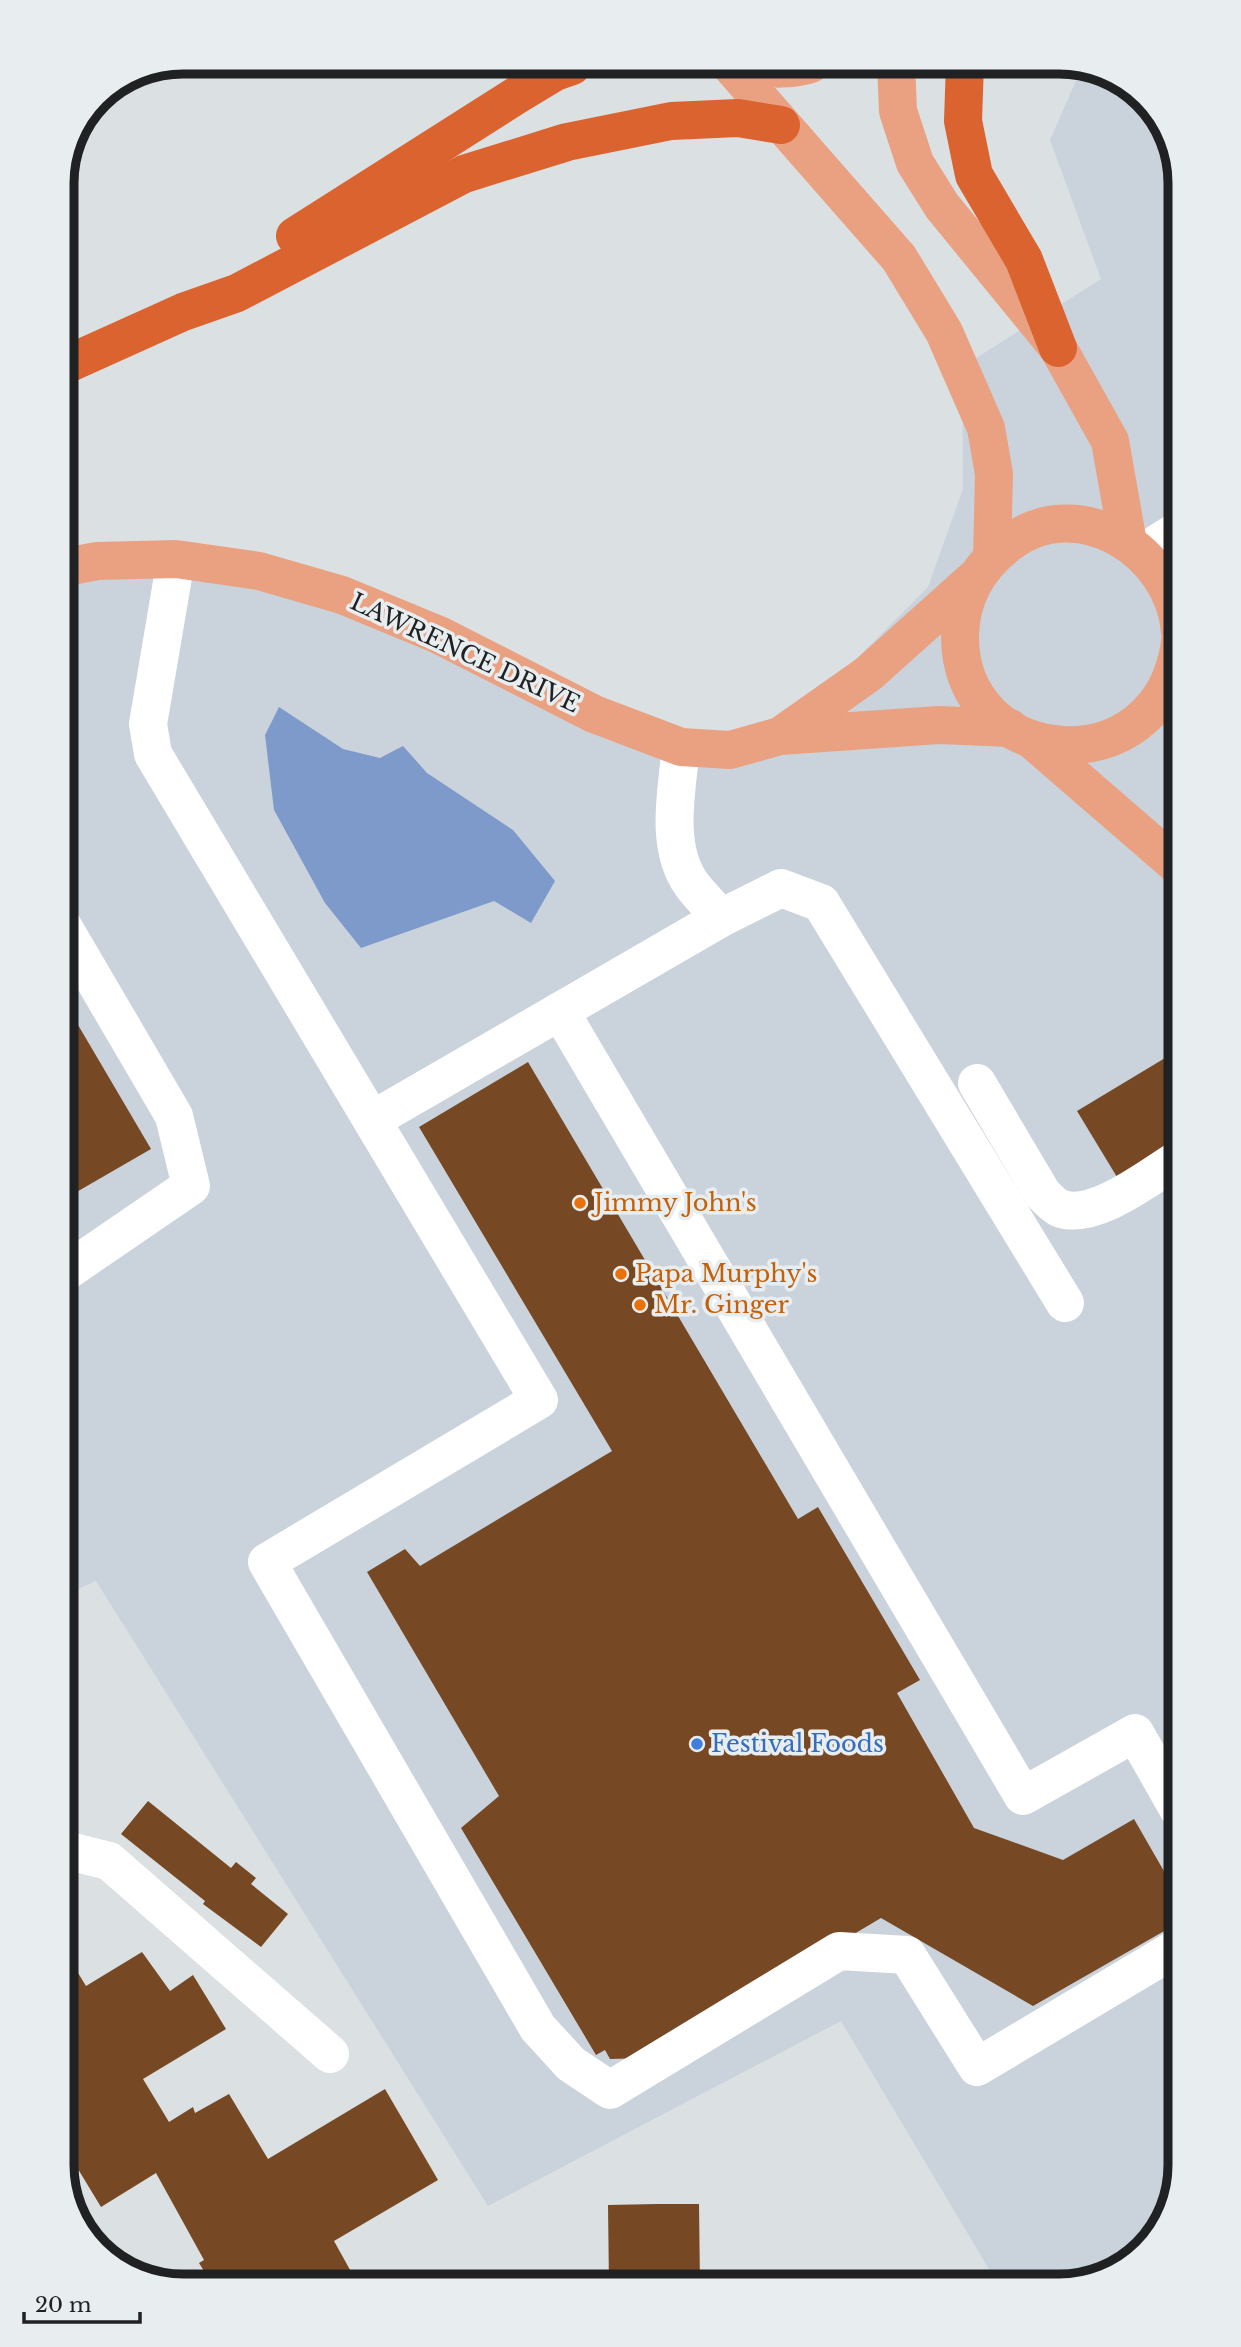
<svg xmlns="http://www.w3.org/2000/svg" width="1241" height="2347" viewBox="0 0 1241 2347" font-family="'Libre Baskerville',serif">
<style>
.built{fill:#cad3dc}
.water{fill:#7d9acb}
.building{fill:#764924}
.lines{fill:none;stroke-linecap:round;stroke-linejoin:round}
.minor{stroke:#fff;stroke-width:38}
.major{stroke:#e9a182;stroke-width:38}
.highway{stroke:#db632f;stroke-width:38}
.food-dot{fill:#e8710a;stroke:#e8edf0;stroke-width:2.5}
.shop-dot{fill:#3f7fe0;stroke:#e8edf0;stroke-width:2.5}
.labels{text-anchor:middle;stroke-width:7;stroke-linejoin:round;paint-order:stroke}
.street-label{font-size:24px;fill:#1f2122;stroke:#e8edf0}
.food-label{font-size:24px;fill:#c56008;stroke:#e8edf0;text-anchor:start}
.shop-label{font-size:24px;fill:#366cbe;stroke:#e8edf0;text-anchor:start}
.rim{fill:none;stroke:#1f2122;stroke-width:9}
</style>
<rect width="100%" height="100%" fill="#dbe0e3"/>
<path class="built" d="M1082,67L1126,82L1170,136L1180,183V2164L1159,2232L1105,2276L1058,2286H999L841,2021L488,2206L96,1581L61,1597V568L259,571L681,747L780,736L928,587L963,489L962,367L1101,279L1050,140Z"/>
<path class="water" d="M279,707L343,749L380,758L403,746L427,773L513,830L555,881L531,923L494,901L361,948L325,903L274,810L265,735Z"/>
<g class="building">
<path d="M61,996L151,1149L61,1201Z"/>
<path d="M1180,1049V1147L1120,1182L1077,1111Z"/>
<path d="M528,1062L798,1519L818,1507L920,1680L897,1693L974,1828L1063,1860L1134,1819L1180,1899V1922L1033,2006L881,1918L645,2058L610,2059L605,2050L596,2055L461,1828L499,1796L367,1572L405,1549L420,1566L612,1451L419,1127Z"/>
<path d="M148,1801L231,1868L236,1862L256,1878L251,1884L288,1914L261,1947L203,1904L205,1901L121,1834Z"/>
<path d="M61,1945L86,1986L142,1952L170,1991L193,1975L226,2029L143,2079L169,2122L193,2107L195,2113L229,2094L268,2159L385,2089L438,2180L334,2241L359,2286H198L209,2279L199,2263L204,2260L156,2173L101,2207L61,2141Z"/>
<path d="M657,2204H699L700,2286H609L608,2205Z"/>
</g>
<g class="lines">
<g class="minor">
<path d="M1142,553L1180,529"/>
<path d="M176,559L148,724L153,754L539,1400L267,1562L538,2028L571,2064L610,2090L839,1951L907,1955L977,2067L1180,1946"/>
<path d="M681,747C677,790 664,847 692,885C701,897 712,907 721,918"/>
<path d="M560,1011L1023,1796L1135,1733L1180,1812"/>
<path d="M977,1083L1042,1193C1047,1198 1053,1205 1059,1208C1094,1222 1150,1176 1180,1158"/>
<path d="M372,1120L721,918L781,888L821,903L1065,1303"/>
<path d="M61,1275L191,1186L174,1116L61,923"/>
<path d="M61,1849L109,1861L330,2054"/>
</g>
<g class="major">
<path d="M896,63L898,111L915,163L942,206L1058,348L1110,441L1128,543"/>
<path d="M730,65L899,258L944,332L986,428L994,474L992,557"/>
<path d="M750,65C769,70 793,70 811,64"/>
<path d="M61,568L97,561L176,559L259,571L342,595L439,635L594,714L681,747L730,750L780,736L939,725L1010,728"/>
<path d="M1180,642C1161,790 958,771 960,635C961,597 978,567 1008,544C1078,490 1174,551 1180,632"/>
<path d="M780,736L868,674L974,579"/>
<path d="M1031,739L1180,868"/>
</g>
<g class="highway">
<path d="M965,63L963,121L974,175L1024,260L1058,348"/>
<path d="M295,236L517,95L555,72L572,66"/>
<path d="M61,367L183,312L237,293L464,174L567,142L671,121L738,118L781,125"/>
</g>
</g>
<g class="food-dot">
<circle cx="580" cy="1203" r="7"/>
<circle cx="621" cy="1274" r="7"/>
<circle cx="640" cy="1305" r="7"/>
</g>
<circle class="shop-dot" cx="697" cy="1744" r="7"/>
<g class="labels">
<g class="street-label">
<text transform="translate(465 653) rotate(25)" y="8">LAWRENCE DRIVE</text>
</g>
<g class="food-label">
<text x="594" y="1211">Jimmy John's</text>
<text x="635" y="1282">Papa Murphy's</text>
<text x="654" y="1313">Mr. Ginger</text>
</g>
<g class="shop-label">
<text x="711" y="1752">Festival Foods</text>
</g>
</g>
<path d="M0 0H1241V2347H0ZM183 74H1059A109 109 0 0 1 1168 183V2165A109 109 0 0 1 1059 2274H183A109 109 0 0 1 74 2165V183A109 109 0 0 1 183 74Z" fill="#e8edf0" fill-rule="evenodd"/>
<path class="rim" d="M183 74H1059A109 109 0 0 1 1168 183V2165A109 109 0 0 1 1059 2274H183A109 109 0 0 1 74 2165V183A109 109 0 0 1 183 74Z"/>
<path d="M24 2312v10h116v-10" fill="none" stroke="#1f2122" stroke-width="3.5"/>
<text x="35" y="2312" font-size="21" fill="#1f2122" stroke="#e8edf0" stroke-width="5" paint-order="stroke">20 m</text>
</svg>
